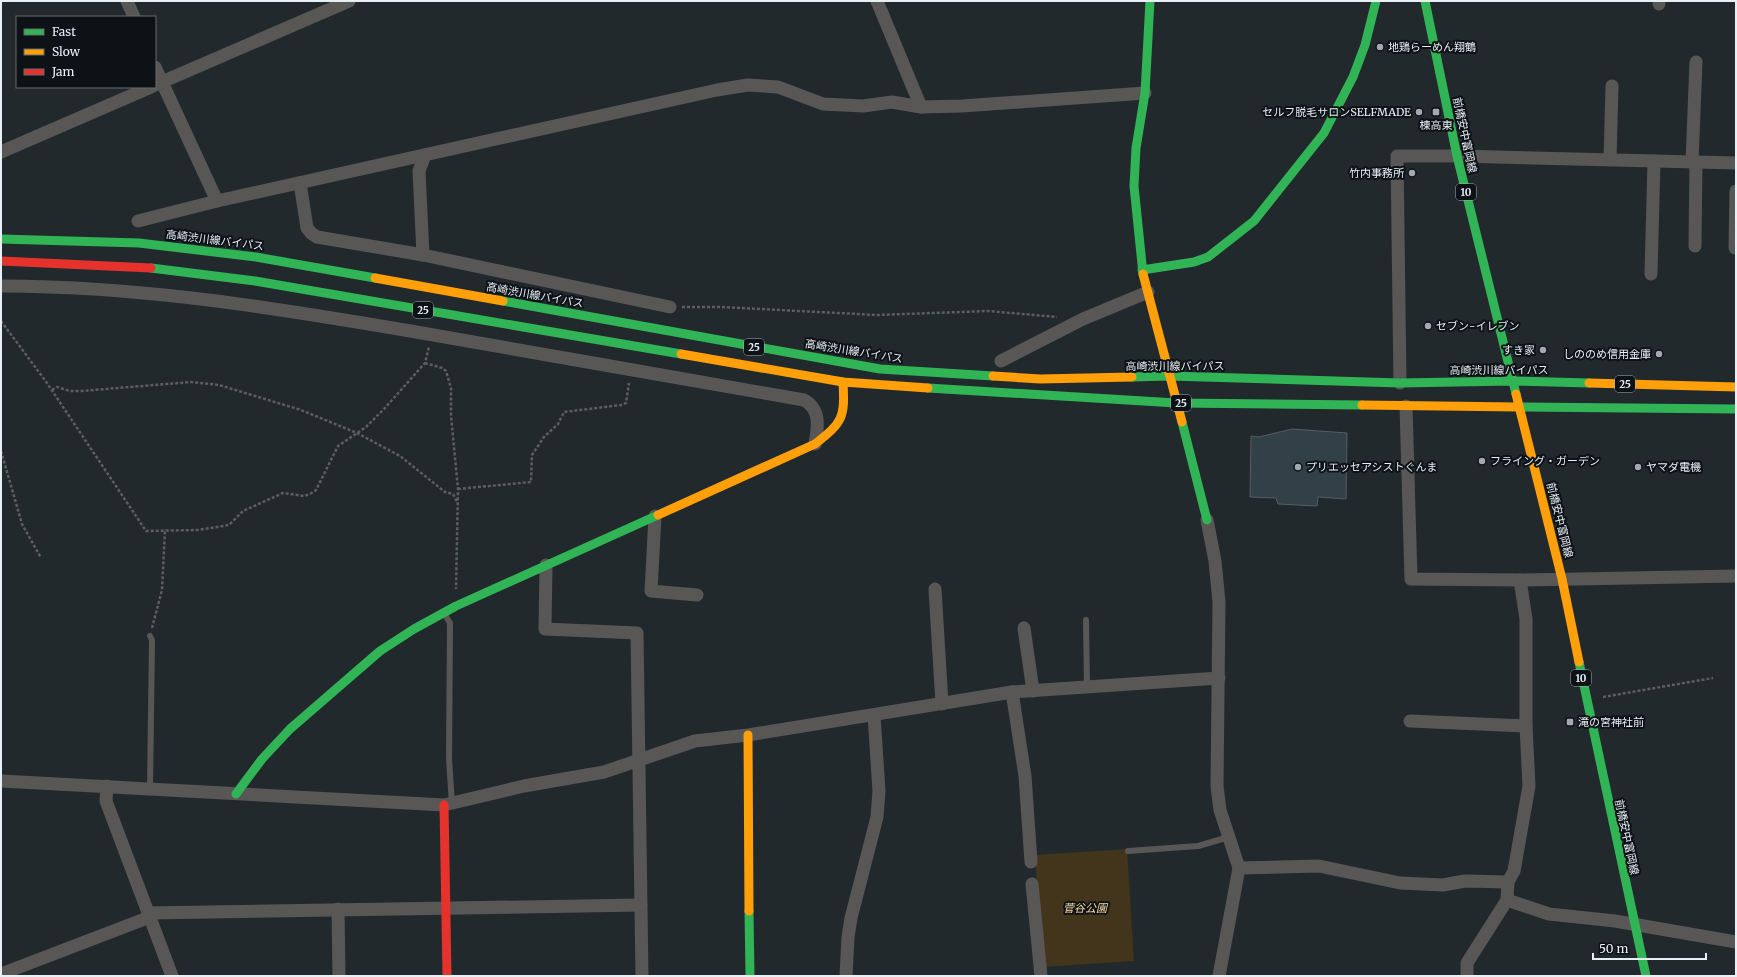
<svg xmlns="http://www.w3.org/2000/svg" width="1737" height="977" viewBox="0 0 1737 977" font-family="Merriweather,'Noto Sans JP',serif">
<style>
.green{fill:#43351c}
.building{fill:#324047;stroke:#575e62}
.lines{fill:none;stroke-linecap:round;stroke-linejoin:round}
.path{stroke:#5c5e5f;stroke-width:2.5;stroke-dasharray:3 2;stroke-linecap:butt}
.lane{stroke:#585756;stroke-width:6}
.street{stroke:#585756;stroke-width:13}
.fast{stroke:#30b455;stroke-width:9}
.slow{stroke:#ff9f0a;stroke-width:9}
.jam{stroke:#e5322d;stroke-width:9}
.poi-dot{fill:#a2aaaf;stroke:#0c1215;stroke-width:1.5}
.labels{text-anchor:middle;stroke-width:4;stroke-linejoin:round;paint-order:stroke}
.shield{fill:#0c1215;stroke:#a5adb2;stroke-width:1}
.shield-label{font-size:10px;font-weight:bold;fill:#e7f0f5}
.poi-label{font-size:11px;fill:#e7f0f5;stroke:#0c1215;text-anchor:start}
.street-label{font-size:11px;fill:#e7f0f5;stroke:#0c1215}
.park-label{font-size:11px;font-style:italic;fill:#fbdaa0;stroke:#0c1215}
</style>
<rect width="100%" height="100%" fill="#22292d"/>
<path class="green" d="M1127,849L1134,961L1042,967L1035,855Z"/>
<path class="building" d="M1292,429L1347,433L1346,499L1318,497L1317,506L1278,504L1276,498L1250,497L1251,436L1259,437Z"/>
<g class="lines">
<g class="path">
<path d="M682,307H721L877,315L988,311L1057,317"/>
<path d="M1,321L47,383L146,531L198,530L229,525L243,511L283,493L304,496L310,494L316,490L338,446L366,427L384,409L425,363L429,347"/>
<path d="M425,363L442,368L446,371L451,388V416L458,489L456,589"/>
<path d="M52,390L57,387L70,391H81L191,382L219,385L301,410L357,433L400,456L445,492L453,494L458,504"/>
<path d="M1,451L22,524L41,558"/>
<path d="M458,489L531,482L532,455L544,437L558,424L564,412L621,405L626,403L629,383"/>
<path d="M152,628L162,590L165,529"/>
<path d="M1603,697L1713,678"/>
</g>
<g class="lane">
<path d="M445,615L450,623L449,759L452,804"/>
<path d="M1086,620L1087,687"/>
<path d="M150,636L152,640L150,789"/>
<path d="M1128,851L1198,846L1229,837"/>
</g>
<g class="street">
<path d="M127,1L134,17"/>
<path d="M877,1L921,107"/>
<path d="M1659,4V1"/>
<path d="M155,67L217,201"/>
<path d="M155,85L349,1"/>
<path d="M1,152L151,87"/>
<path d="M1610,160L1612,86"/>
<path d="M1692,162L1696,62"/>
<path d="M300,183L307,228L311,233L317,237L423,255L670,307"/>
<path d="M138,221L217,201L717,90L748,85L778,87L823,104L863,106L892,102L921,107L962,106L1145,93"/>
<path d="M1695,246L1696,162"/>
<path d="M1735,248L1736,191"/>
<path d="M423,255L419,171L425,155"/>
<path d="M1651,274L1654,161"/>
<path d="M1,286C143,286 282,309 422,333C549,355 677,378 804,400C821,409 818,428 815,444"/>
<path d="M1001,361L1083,319L1148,292"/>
<path d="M1400,383L1397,156H1457L1736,163"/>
<path d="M1406,406L1411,579L1520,580L1736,576"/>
<path d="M655,516L651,591L697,595"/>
<path d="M1207,520L1215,561L1219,602L1217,786L1220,810L1239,868L1219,976"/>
<path d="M546,565L545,629L637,633L642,976"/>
<path d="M935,589L942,704"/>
<path d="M1024,628L1033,691"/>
<path d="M1012,692L1025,776L1031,862"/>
<path d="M1410,721L1526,726"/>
<path d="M1,781L444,805L524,786L604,772L695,741L748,735L1012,692L1219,678"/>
<path d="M107,786L106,801L172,976"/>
<path d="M1239,868L1319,866L1400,883L1443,885L1465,881L1508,882"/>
<path d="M1032,884L1041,976"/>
<path d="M1507,900L1549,914L1615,921L1736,942"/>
<path d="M338,909L339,976"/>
<path d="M148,913L641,905"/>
<path d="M1,974L150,917"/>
<path d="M846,976L848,937L851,918L877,817L879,791L874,715"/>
<path d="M1467,976V963L1507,900L1508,882L1514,871L1529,786L1526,726V619L1520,580"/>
</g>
<g class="fast">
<path d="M1425,1L1457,156L1516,394"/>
<path d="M1,239L139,243L256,257L375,278"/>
<path d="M151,268L255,281L681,354"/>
<path d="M1142,270L1194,262L1208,257L1254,221L1324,133L1353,77L1365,45L1376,1"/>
<path d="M1143,274L1134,186L1136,148L1145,93L1150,1"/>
<path d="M503,301L880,369L993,376"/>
<path d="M1132,377L1169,376L1400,383L1513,381L1589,383"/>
<path d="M928,388L1176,403L1362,405"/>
<path d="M1518,407L1736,409"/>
<path d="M1182,422L1207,520"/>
<path d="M1579,662L1646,976"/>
<path d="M236,794L262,759L290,729L380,651L414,629L456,606L658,515"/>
<path d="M749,911L750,976"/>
</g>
<g class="slow">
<path d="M1143,274L1182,422"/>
<path d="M375,278L503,301"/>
<path d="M681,354L843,382L928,388"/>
<path d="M993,376L1040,379L1132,377"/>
<path d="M1589,383L1736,387"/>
<path d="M1516,394L1562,579L1579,662"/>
<path d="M1362,405L1518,407"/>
<path d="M658,515L815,444C843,422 845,418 843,382"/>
<path d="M748,735L749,911"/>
</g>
<g class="jam">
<path d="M1,261L151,268"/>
<path d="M444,805L447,976"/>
</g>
</g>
<g class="poi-dot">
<circle cx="1380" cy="47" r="4"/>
<circle cx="1419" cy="112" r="4"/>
<rect x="1432" y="108" width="8" height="8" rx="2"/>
<circle cx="1412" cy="173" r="4"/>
<circle cx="1428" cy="326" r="4"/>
<circle cx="1543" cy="350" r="4"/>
<circle cx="1659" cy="354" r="4"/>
<circle cx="1482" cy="461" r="4"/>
<circle cx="1298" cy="467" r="4"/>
<circle cx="1638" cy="467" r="4"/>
<rect x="1566" y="718" width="8" height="8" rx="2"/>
</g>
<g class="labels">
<g class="shield">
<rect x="1456" y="184" width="20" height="16" rx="3"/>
<rect x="413" y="302" width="20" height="16" rx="3"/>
<rect x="744" y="339" width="20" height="16" rx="3"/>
<rect x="1615" y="376" width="20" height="16" rx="3"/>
<rect x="1171" y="395" width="20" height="16" rx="3"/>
<rect x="1571" y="670" width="20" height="16" rx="3"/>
</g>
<g class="shield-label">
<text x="1466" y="196">10</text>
<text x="423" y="314">25</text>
<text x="754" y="351">25</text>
<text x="1625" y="388">25</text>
<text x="1181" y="407">25</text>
<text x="1581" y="682">10</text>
</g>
<g class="poi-label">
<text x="1388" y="51">地鶏らーめん翔鶴</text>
<text x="1411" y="116" text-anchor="end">セルフ脱毛サロンSELFMADE</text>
<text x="1436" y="129" text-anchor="middle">棟高東</text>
<text x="1404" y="177" text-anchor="end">竹内事務所</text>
<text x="1436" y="330">セブン-イレブン</text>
<text x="1535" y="354" text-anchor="end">すき家</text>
<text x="1651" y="358" text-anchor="end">しののめ信用金庫</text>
<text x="1490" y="465">フライング・ガーデン</text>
<text x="1306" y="471">プリエッセアシストぐんま</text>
<text x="1646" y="471">ヤマダ電機</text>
<text x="1578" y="726">滝の宮神社前</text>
</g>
<g class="street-label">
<text transform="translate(1465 135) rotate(78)" y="4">前橋安中富岡線</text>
<text transform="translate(215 240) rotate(7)" y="4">高崎渋川線バイパス</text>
<text transform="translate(535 295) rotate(10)" y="4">高崎渋川線バイパス</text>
<text transform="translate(854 351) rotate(9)" y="4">高崎渋川線バイパス</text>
<text x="1175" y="370">高崎渋川線バイパス</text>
<text x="1499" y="374">高崎渋川線バイパス</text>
<text transform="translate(1560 520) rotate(76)" y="4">前橋安中富岡線</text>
<text transform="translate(1627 837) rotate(78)" y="4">前橋安中富岡線</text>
</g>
<g class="park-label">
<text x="1085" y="912">菅谷公園</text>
</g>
</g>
<rect width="1737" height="977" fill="none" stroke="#e7f0f5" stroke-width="4"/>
<rect x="16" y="16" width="140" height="72" fill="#0c1215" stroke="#646b6f"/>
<rect x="24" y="29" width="20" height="6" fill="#30b455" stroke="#646b6f"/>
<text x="52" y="36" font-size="12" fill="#e7f0f5">Fast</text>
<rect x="24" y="49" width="20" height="6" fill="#ff9f0a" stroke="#646b6f"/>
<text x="52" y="56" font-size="12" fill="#e7f0f5">Slow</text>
<rect x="24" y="69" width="20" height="6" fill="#e5322d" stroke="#646b6f"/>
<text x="52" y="76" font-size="12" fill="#e7f0f5">Jam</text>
<path d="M1593 953v6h113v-6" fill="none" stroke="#e7f0f5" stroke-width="2"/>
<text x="1599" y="953" font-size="12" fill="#e7f0f5" stroke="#0c1215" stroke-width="3" paint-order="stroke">50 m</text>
</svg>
